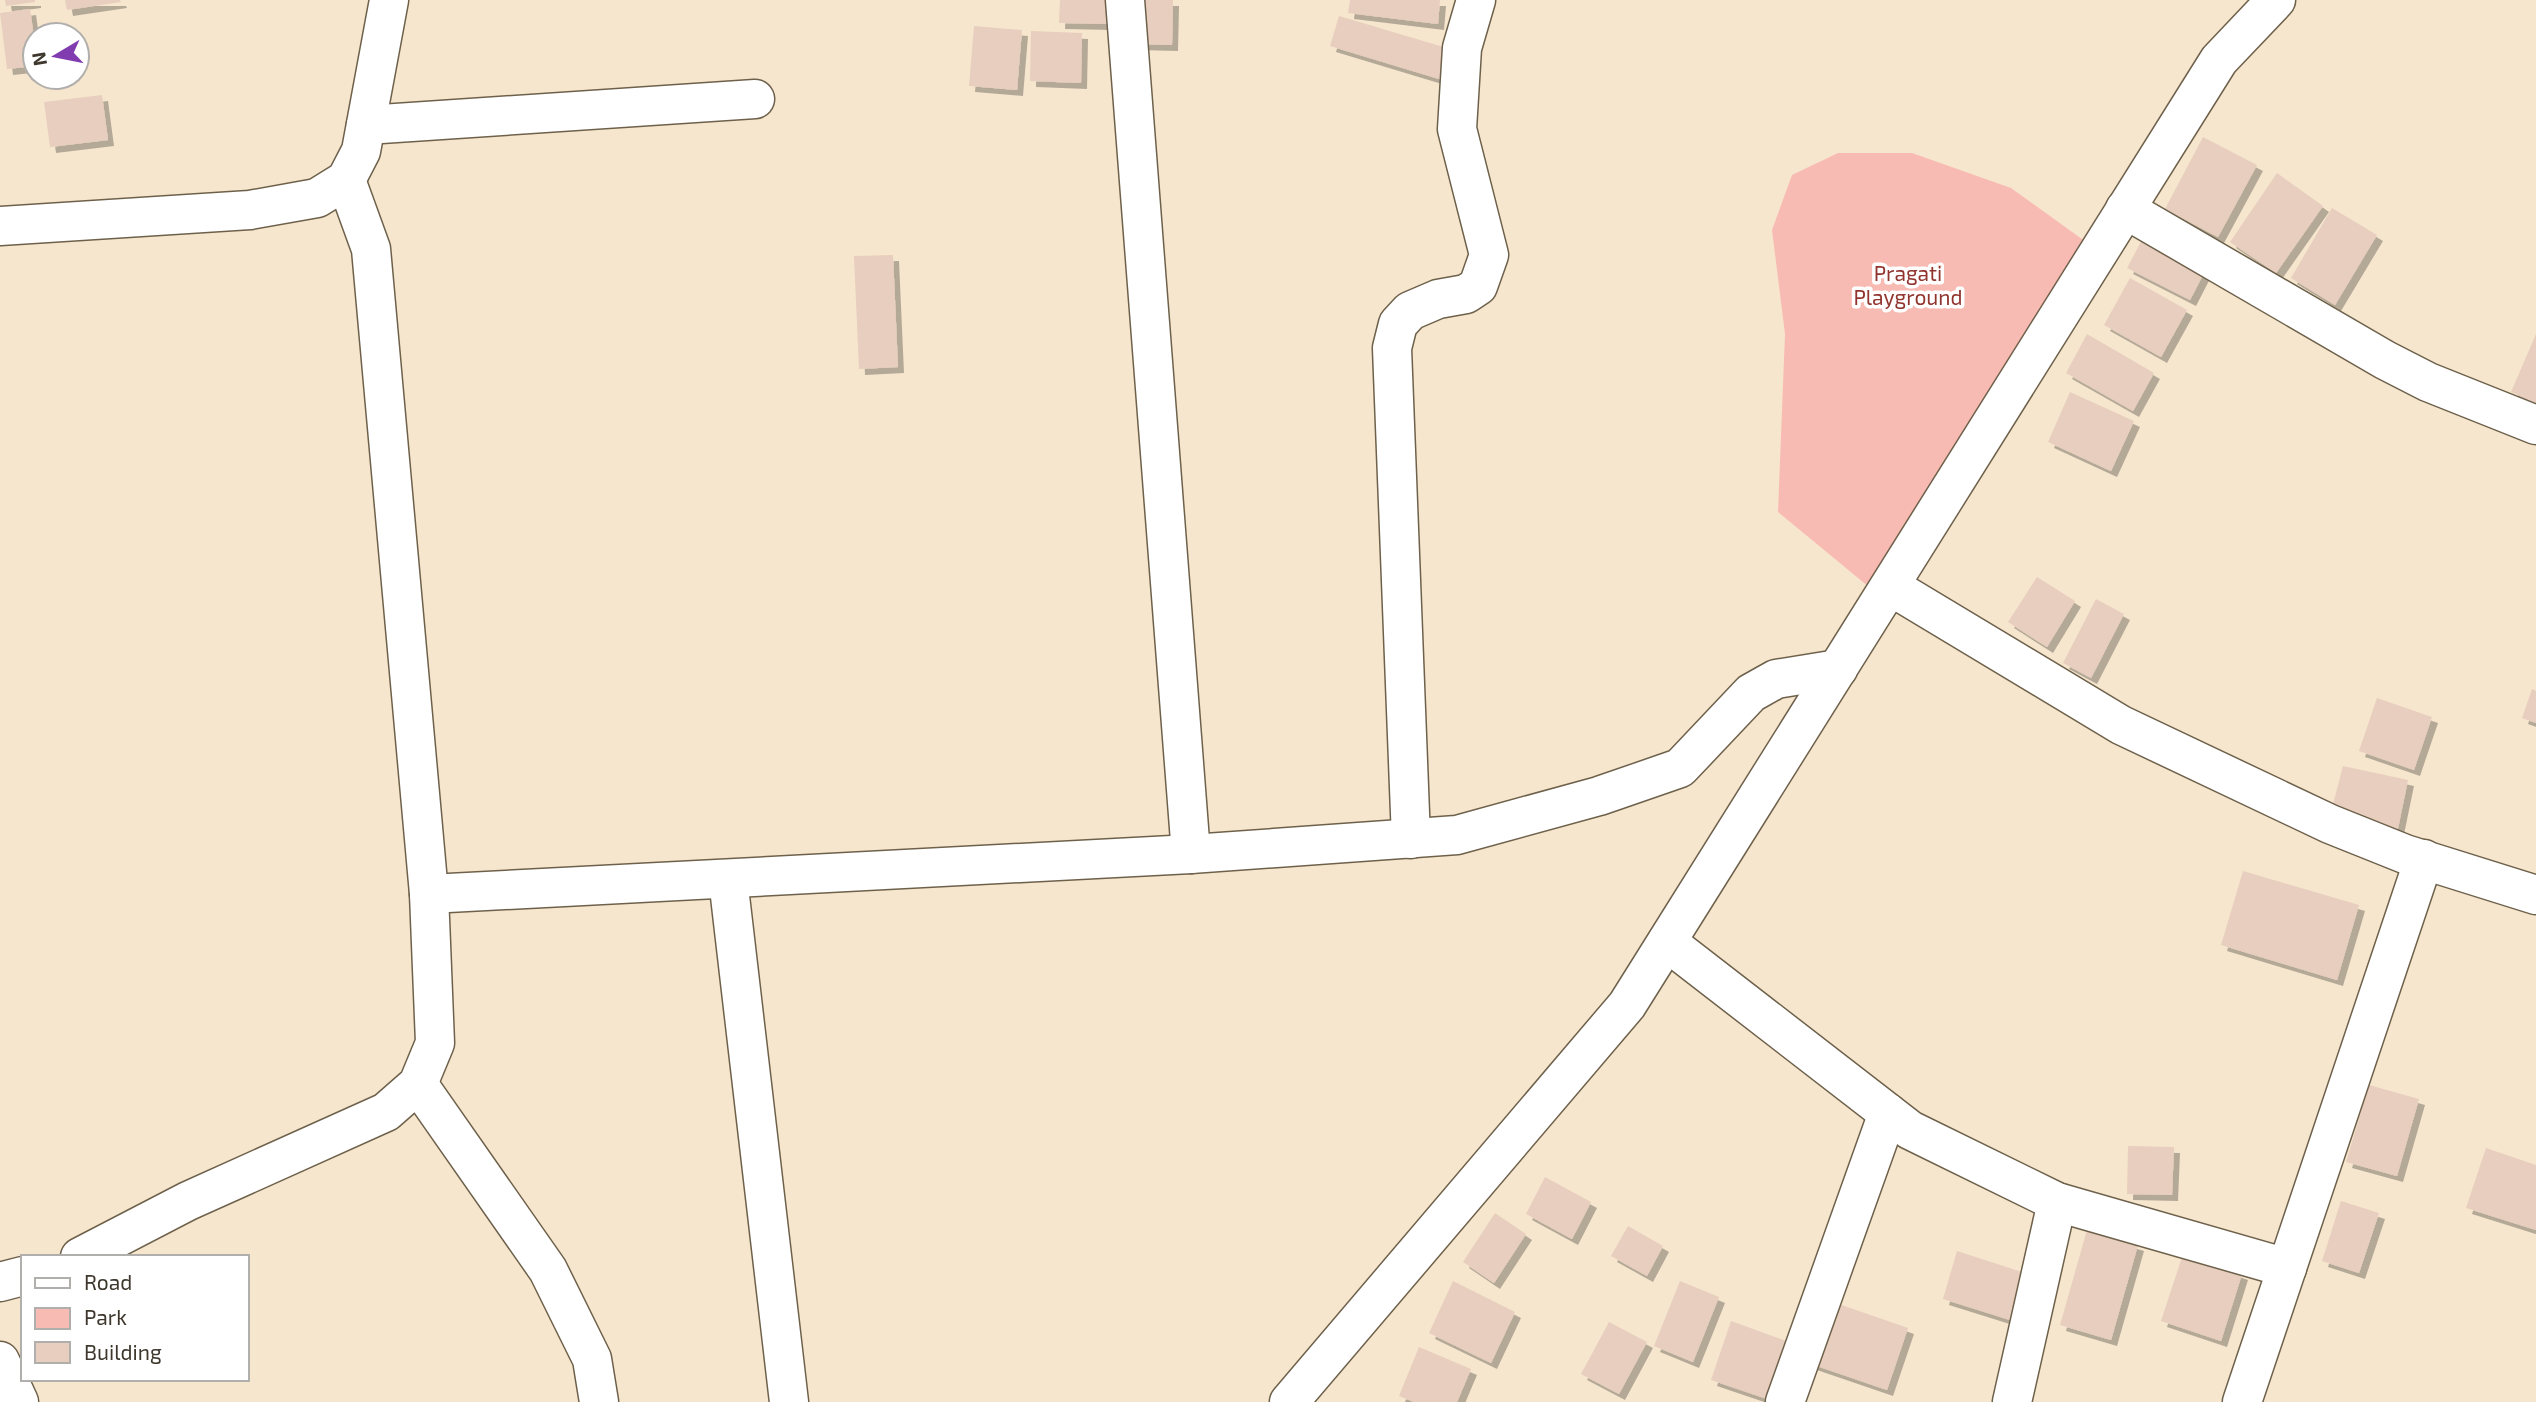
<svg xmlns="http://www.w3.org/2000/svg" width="2536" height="1402" viewBox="0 0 2536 1402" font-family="'Exo 2',sans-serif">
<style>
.green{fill:#f8bbb3}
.building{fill:#e8cebe;filter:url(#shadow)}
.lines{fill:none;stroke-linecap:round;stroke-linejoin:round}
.minor-casing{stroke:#6e614b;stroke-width:41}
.tertiary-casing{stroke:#6e614b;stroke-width:41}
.minor{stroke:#fff;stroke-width:38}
.tertiary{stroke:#fff;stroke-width:38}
.labels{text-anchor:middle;stroke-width:7;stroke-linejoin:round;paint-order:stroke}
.park-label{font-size:21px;fill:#91342e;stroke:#fff}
</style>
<defs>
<filter id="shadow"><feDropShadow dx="6" dy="6" stdDeviation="0" flood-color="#0004"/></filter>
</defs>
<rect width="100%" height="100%" fill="#f6e6ce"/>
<path class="green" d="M1838,153H1912L2011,188L2086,242L1869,587L1778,512L1785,334L1772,230L1792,175Z"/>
<g class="building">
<path d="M5,0H35V2L6,6Z"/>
<path d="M65,0H120L121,2L67,10Z"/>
<path d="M1060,0H1108L1107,24L1059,23Z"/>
<path d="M1131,0H1173L1172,45L1131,44Z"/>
<path d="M1350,0H1440L1438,24L1348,13Z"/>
<path d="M30,9L35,44V66L7,69L0,13Z"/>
<path d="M1339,16L1457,51L1449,82L1330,46Z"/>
<path d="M974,26L1022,30L1017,90L969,86Z"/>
<path d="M1031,31L1082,33L1081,83L1030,81Z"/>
<path d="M102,95L108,140L50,147L44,102Z"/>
<path d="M2203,137L2257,165L2218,237L2165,209Z"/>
<path d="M2277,173L2323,206L2276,273L2230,242Z"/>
<path d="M2332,208L2377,235L2335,305L2291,278Z"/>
<path d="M2144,236L2206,269L2190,300L2127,268Z"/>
<path d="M893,255L898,367L859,369L854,256Z"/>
<path d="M2130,278L2187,310L2161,357L2104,325Z"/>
<path d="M2087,334L2154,373L2133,411L2066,373Z"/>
<path d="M2536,334V403L2511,392Z"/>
<path d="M2070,392L2134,421L2111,471L2048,442Z"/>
<path d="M2037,577L2075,601L2047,647L2008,622Z"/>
<path d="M2096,599L2124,614L2091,678L2063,663Z"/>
<path d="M2532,689L2536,691V723L2522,718Z"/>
<path d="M2377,698L2432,717L2414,770L2359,751Z"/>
<path d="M2343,766L2408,780L2396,838L2330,816Z"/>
<path d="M2243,871L2359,905L2337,980L2221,945Z"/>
<path d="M2369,1085L2419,1099L2397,1176L2346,1162Z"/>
<path d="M2128,1146L2174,1147L2172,1195L2127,1194Z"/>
<path d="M2486,1148L2536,1165V1230L2466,1208Z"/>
<path d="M1545,1177L1591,1202L1572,1239L1526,1214Z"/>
<path d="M2341,1201L2379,1213L2359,1273L2322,1261Z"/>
<path d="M1495,1213L1526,1234L1494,1283L1463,1262Z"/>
<path d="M1628,1226L1663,1246L1647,1276L1611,1256Z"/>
<path d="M2087,1230L2138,1245L2111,1340L2060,1325Z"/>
<path d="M1957,1251L2025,1273L2010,1320L1943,1299Z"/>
<path d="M2183,1254L2242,1274L2221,1341L2161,1321Z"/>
<path d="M1453,1281L1515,1312L1491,1363L1429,1333Z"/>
<path d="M1680,1281L1719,1297L1693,1362L1654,1346Z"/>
<path d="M1833,1302L1908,1328L1887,1390L1811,1364Z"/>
<path d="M1731,1321L1789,1342L1770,1400L1711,1380Z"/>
<path d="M1609,1322L1647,1342L1619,1394L1581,1374Z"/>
<path d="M1419,1347L1471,1369L1457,1402H1414L1399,1396Z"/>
</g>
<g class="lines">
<defs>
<g id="minor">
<path d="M1125,0L1191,854"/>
<path d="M366,125L755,99"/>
<path d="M2125,209L2385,360L2428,382L2536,425"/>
<path d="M0,226L250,210L317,198L346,180L361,151L389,0"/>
<path d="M1890,586L2121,725L2330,824L2405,854L2536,895"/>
<path d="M1411,839L1392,348L1398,324L1410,311L1438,299L1466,294L1478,286L1489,255L1457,129L1462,48L1476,0"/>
<path d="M728,879L789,1402"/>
<path d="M429,894L1191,854L1457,835L1599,796L1680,768L1751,693L1776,679L1838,669"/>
<path d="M1667,942L1910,1130L2057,1202L2287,1268"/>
<path d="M418,1084L548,1270L592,1359L599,1402"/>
<path d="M80,1257L188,1201L386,1112L418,1084L435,1043L429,894L371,249L346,180"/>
<path d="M0,1282L23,1276"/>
<path d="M0,1361L19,1402"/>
<path d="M1785,1402L1888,1113"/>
<path d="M2012,1402L2057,1202"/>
<path d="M2242,1402L2424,859"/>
</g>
<path id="tertiary" d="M1289,1402L1627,1005L2219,60L2276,0"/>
</defs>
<use href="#minor" class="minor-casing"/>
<use href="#tertiary" class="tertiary-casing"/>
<use href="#minor" class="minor"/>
<use href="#tertiary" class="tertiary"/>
</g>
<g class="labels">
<g class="park-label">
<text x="1908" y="281">Pragati<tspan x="1908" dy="24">Playground</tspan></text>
</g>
</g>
<rect x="21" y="1255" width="228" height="126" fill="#ffffff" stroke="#b1afab" stroke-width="2"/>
<rect x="35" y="1278" width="35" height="10" fill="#ffffff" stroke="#b1afab" stroke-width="2"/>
<text x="84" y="1290" font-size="21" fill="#3d372d">Road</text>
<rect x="35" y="1308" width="35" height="21" fill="#f8bbb3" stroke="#b1afab" stroke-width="2"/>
<text x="84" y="1325" font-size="21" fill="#3d372d">Park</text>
<rect x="35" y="1342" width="35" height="21" fill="#e8cebe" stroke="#b1afab" stroke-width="2"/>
<text x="84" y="1360" font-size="21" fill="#3d372d">Building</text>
<g transform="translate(56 56) rotate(260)"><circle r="33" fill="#ffffff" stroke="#b1afab" stroke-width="2"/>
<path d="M0-5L12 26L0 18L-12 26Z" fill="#813caf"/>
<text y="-10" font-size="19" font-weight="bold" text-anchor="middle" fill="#3d372d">N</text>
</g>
</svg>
